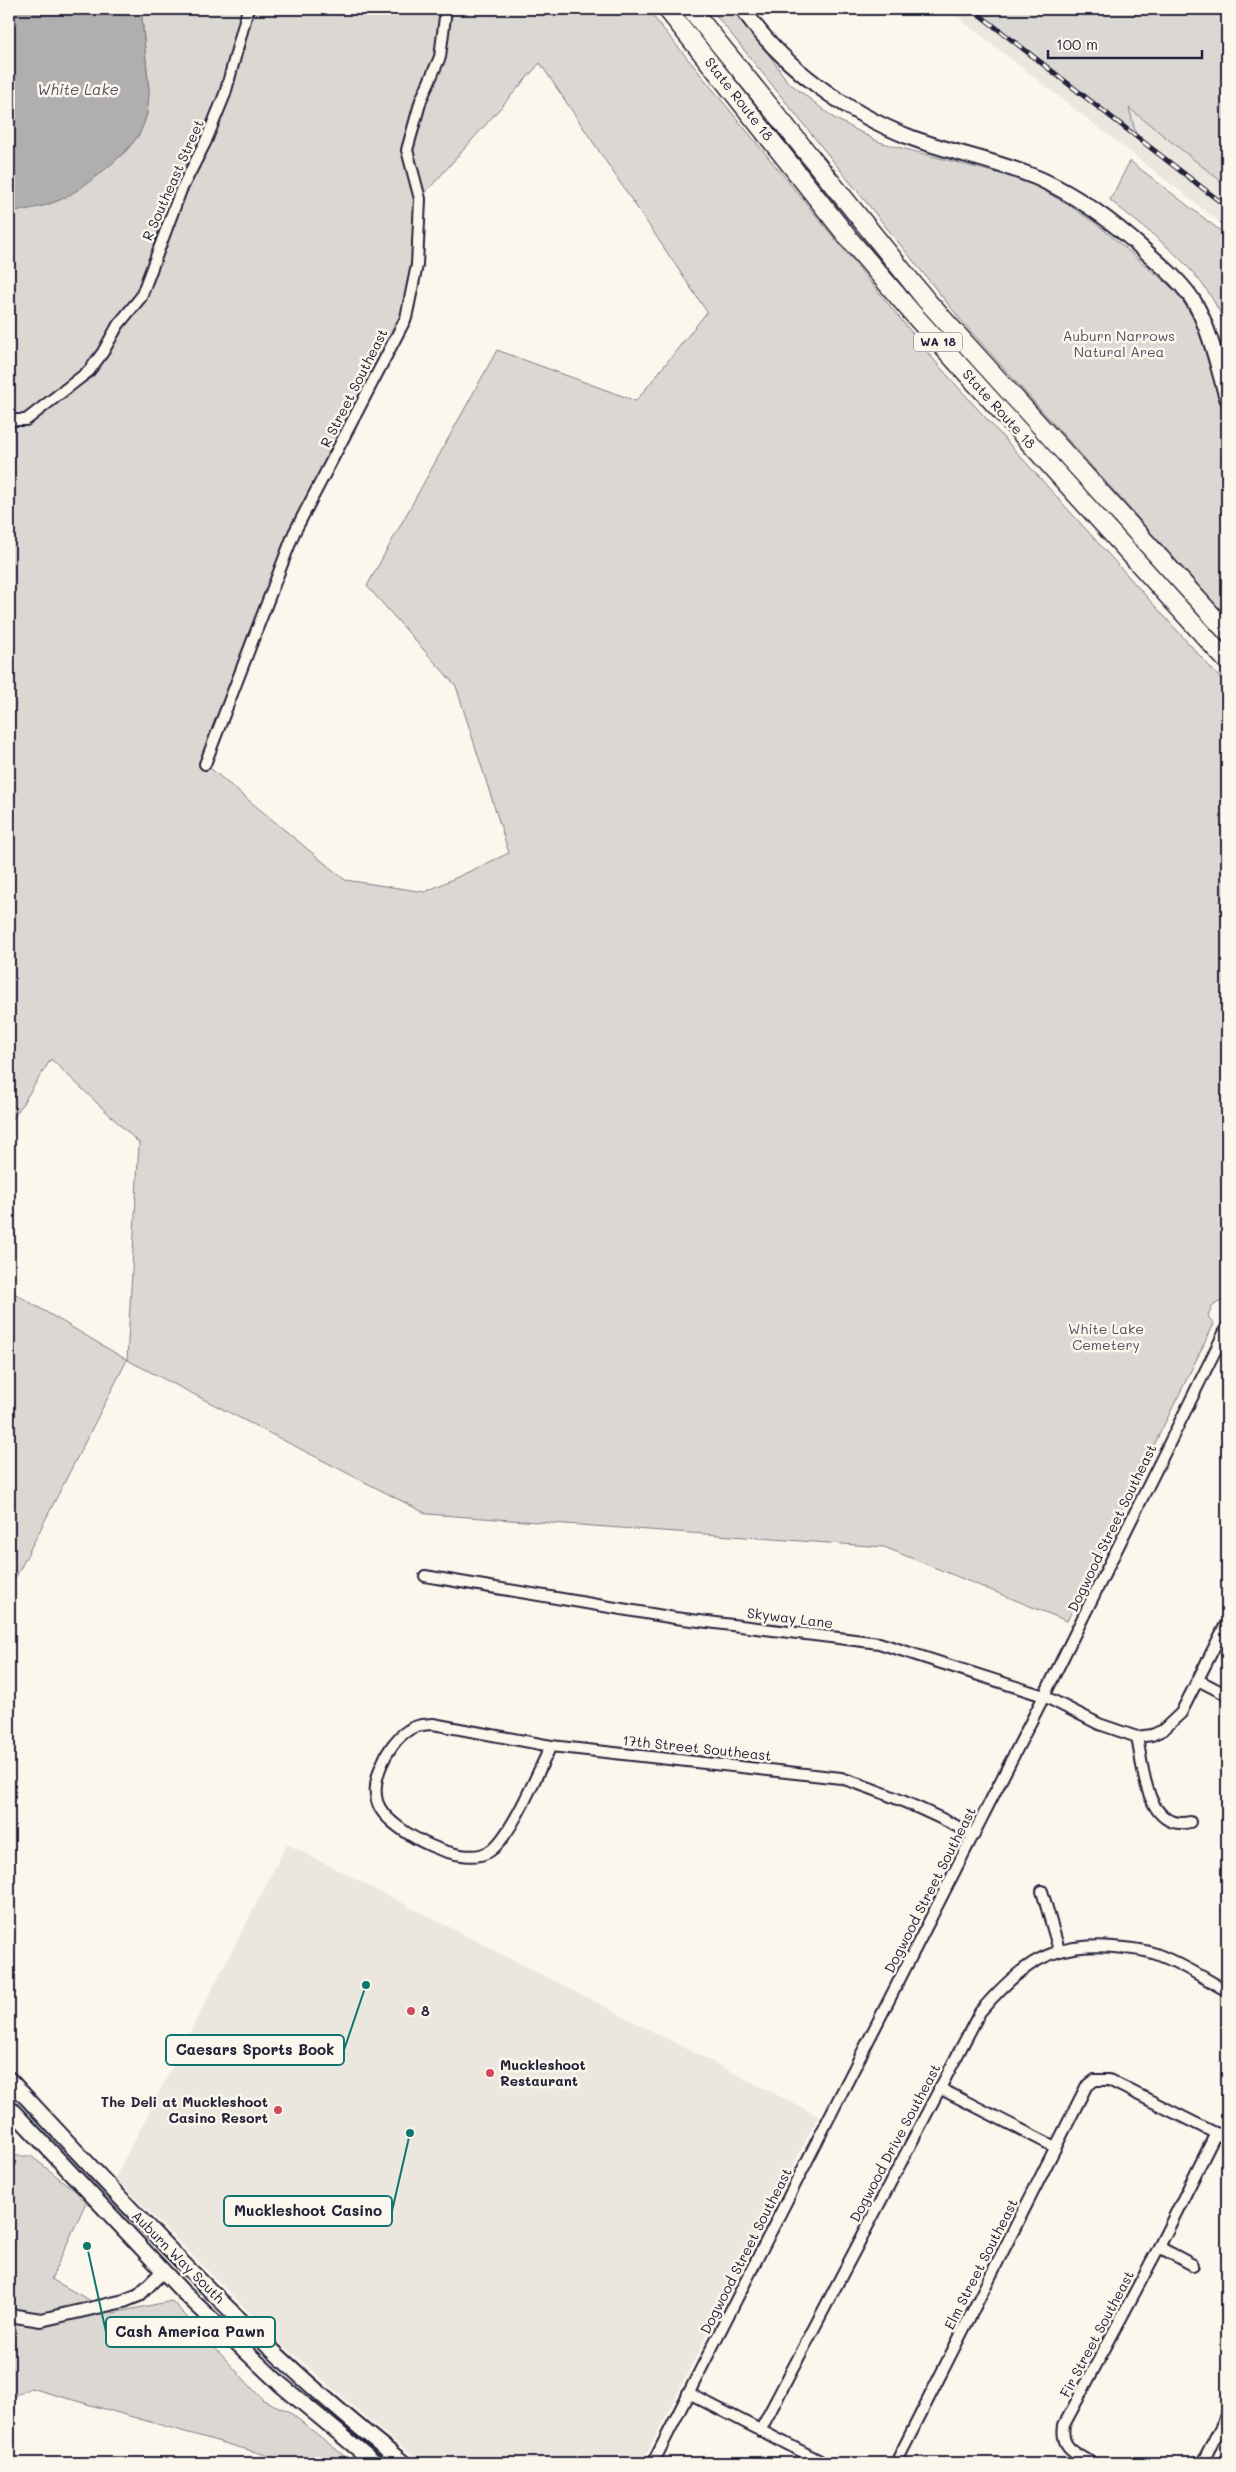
<svg xmlns="http://www.w3.org/2000/svg" width="1236" height="2472" viewBox="0 0 1236 2472" font-family="Mali,sans-serif">
<style>
.built{fill:#ebe7df}
.green{fill:#dbd8d3;stroke:#7e7d87;fill-rule:evenodd}
.water{fill:#b1aeb0;stroke:#787681}
.lines{fill:none;stroke-linecap:round;stroke-linejoin:round}
.minor-casing{stroke:#22223b;stroke-width:14}
.tertiary-casing{stroke:#22223b;stroke-width:16}
.secondary-casing{stroke:#22223b;stroke-width:18}
.motorway-casing{stroke:#22223b;stroke-width:21}
.minor{stroke:#fbf7ec;stroke-width:10}
.tertiary{stroke:#fbf7ec;stroke-width:12}
.secondary{stroke:#fbf7ec;stroke-width:14}
.motorway{stroke:#fbf7ec;stroke-width:18}
.rail-casing{stroke:#22223b;stroke-width:5}
.rail{stroke:#fbf7ec;stroke-width:3;stroke-dasharray:9;stroke-linecap:butt}
.poi-dot{fill:#d1495b;stroke:#fbf7ec;stroke-width:2}
.labels{text-anchor:middle;stroke-width:5;stroke-linejoin:round;paint-order:stroke}
.shield{fill:#fbf7ec;stroke:#636270;stroke-width:1}
.shield-label{font-size:12px;font-weight:bold;fill:#22223b}
.street-label{font-size:14px;fill:#22223b;stroke:#fbf7ec}
.park-label{font-size:14px;fill:#505061;stroke:#fbf7ec}
.poi-label{font-size:14px;font-weight:bold;fill:#22223b;stroke:#fbf7ec;text-anchor:start}
.water-label{font-size:15px;font-style:italic;fill:#545364;stroke:#fbf7ec}
.leader{fill:none;stroke:#0f766e;stroke-width:2}
.callout-dot{fill:#0f766e;stroke:#fbf7ec;stroke-width:2}
.callout{fill:#fbf7ec;stroke:#0f766e;stroke-width:2}
.callout-label{font-size:15px;text-anchor:middle;font-weight:bold;fill:#22223b}
</style>
<rect width="100%" height="100%" fill="#fbf7ec"/>
<filter id="ink" filterUnits="userSpaceOnUse"><feTurbulence type="fractalNoise" baseFrequency=".02" numOctaves="2"/><feDisplacementMap in="SourceGraphic" scale="10" xChannelSelector="R" yChannelSelector="G"/><feConvolveMatrix kernelMatrix="1 2 1 2 8 2 1 2 1" color-interpolation-filters="sRGB"/></filter>
<g filter="url(#ink)">
<g class="built">
<path d="M947,9H1004L1227,186V228Z"/>
<path d="M287,1844L818,2116L642,2463H423L390,2438L280,2343L115,2178Z"/>
</g>
<g class="green">
<path d="M141,9H647L939,366L1227,686V1305L1221,1301L1212,1306L1208,1316L1214,1324L1067,1621L884,1547L427,1514L127,1360L17,1575L9,1585V1290L127,1360L139,1143L51,1059L9,1125V211L27,210L112,163L126,151L139,135L147,114L149,90ZM540,63L707,312L636,401L497,350L367,586L456,686L509,853L425,892L345,880L205,764L294,533L406,318L420,199Z"/>
<path d="M711,9H738L787,81L834,118L879,142L1004,175L1038,187L1073,208L1098,225L1177,292L1197,324L1227,425V617L964,324Z"/>
<path d="M972,9H1227V186L1129,108L1137,138Z"/>
<path d="M1130,161L1227,236V330C1207,271 1156,238 1110,200Z"/>
<path d="M9,2156H31L87,2200L51,2279L113,2313L172,2301L263,2400L288,2411L353,2463H294L31,2388L9,2399Z"/>
</g>
<path class="water" d="M13,9H141L149,90C149,105 147,120 139,134C129,153 87,185 68,196C50,206 29,210 9,211V28Z"/>
<g class="lines">
<defs>
<g id="minor">
<path d="M9,420H26L89,371L103,352L118,325L141,297L181,190L205,143L225,94L248,9"/>
<path d="M205,764L294,533L406,318L417,265L420,199L407,150L421,100L440,57L446,9"/>
<path d="M425,1576L675,1618L879,1643L1044,1696L1099,1724L1137,1737L1152,1735L1163,1730L1181,1713L1227,1622"/>
<path d="M1198,1680L1227,1695"/>
<path d="M1137,1737C1143,1766 1146,1832 1190,1822"/>
<path d="M551,1746C538,1771 512,1836 490,1851C464,1869 394,1833 380,1808C367,1785 387,1744 407,1731C415,1725 423,1725 433,1724L551,1746L841,1778C888,1793 930,1812 974,1835"/>
<path d="M1042,1891L1059,1950"/>
<path d="M939,2088L1055,2147"/>
<path d="M1159,2247L1193,2265"/>
<path d="M688,2393L824,2463"/>
<path d="M760,2431L980,2012C1019,1966 1051,1941 1114,1947C1128,1948 1142,1949 1156,1954C1181,1963 1204,1978 1227,1991"/>
<path d="M653,2463L1044,1696L1227,1327"/>
<path d="M896,2463L1086,2087L1095,2080H1109L1227,2139"/>
<path d="M1093,2463C1075,2453 1060,2448 1064,2425L1159,2247L1216,2133"/>
<path d="M1202,2463L1227,2415"/>
</g>
<path id="tertiary" d="M9,2315L41,2320L124,2301L139,2295L163,2271"/>
<g id="secondary">
<path d="M743,9C782,67 847,113 912,138C955,154 1000,161 1042,180C1081,198 1113,222 1144,250C1163,267 1183,283 1196,305C1211,333 1218,368 1227,398"/>
<path d="M9,2079C134,2213 259,2351 404,2463"/>
<path d="M9,2107L182,2291L280,2384L375,2463"/>
</g>
<g id="motorway">
<path d="M667,9L850,240L913,314L1227,661"/>
<path d="M691,9L927,301L1227,632"/>
</g>
</defs>
<use href="#minor" class="minor-casing"/>
<use href="#tertiary" class="tertiary-casing"/>
<use href="#secondary" class="secondary-casing"/>
<use href="#motorway" class="motorway-casing"/>
<use href="#minor" class="minor"/>
<use href="#tertiary" class="tertiary"/>
<use href="#secondary" class="secondary"/>
<use href="#motorway" class="motorway"/>
<defs>
<path id="rail" d="M972,9L1227,207"/>
</defs>
<use href="#rail" class="rail-casing"/>
<use href="#rail" class="rail"/>
</g>
</g>
<g class="poi-dot">
<circle cx="411" cy="2011" r="5"/>
<circle cx="490" cy="2073" r="5"/>
<circle cx="278" cy="2110" r="5"/>
</g>
<g class="labels">
<rect class="shield" x="914" y="332.5" width="48" height="19" rx="4"/>
<g class="shield-label">
<text x="938" y="346">WA 18</text>
</g>
<g class="street-label">
<text transform="translate(739 99) rotate(52)" y="5">State Route 18</text>
<text transform="translate(173 180) rotate(-66)" y="5">R Southeast Street</text>
<text transform="translate(354 388) rotate(-63)" y="5">R Street Southeast</text>
<text transform="translate(999 409) rotate(48)" y="5">State Route 18</text>
<text transform="translate(1112 1528) rotate(-64)" y="5">Dogwood Street Southeast</text>
<text transform="translate(790 1618) rotate(7)" y="5">Skyway Lane</text>
<text transform="translate(697 1748) rotate(6)" y="5">17th Street Southeast</text>
<text transform="translate(930 1890) rotate(-63)" y="5">Dogwood Street Southeast</text>
<text transform="translate(895 2143) rotate(-62)" y="5">Dogwood Drive Southeast</text>
<text transform="translate(746 2251) rotate(-63)" y="5">Dogwood Street Southeast</text>
<text transform="translate(178 2257) rotate(45)" y="5">Auburn Way South</text>
<text transform="translate(981 2264) rotate(-63)" y="5">Elm Street Southeast</text>
<text transform="translate(1097 2334) rotate(-62)" y="5">Fir Street Southeast</text>
</g>
<g class="park-label">
<text x="1119" y="341">Auburn Narrows<tspan x="1119" dy="16">Natural Area</tspan></text>
<text x="1106" y="1334">White Lake<tspan x="1106" dy="16">Cemetery</tspan></text>
</g>
<g class="poi-label">
<text x="421" y="2016">8</text>
<text x="500" y="2070">Muckleshoot<tspan x="500" dy="16">Restaurant</tspan></text>
<text x="268" y="2107" text-anchor="end">The Deli at Muckleshoot<tspan x="268" dy="16">Casino Resort</tspan></text>
</g>
<g class="water-label">
<text x="78" y="95">White Lake</text>
</g>
</g>
<path class="leader" d="M366 1985L344 2050M410 2133L392 2211M87 2246L106 2332"/>
<g class="callout-dot">
<circle cx="366" cy="1985" r="5"/>
<circle cx="410" cy="2133" r="5"/>
<circle cx="87" cy="2246" r="5"/>
</g>
<g class="callout">
<rect x="166" y="2035" width="178" height="30" rx="5"/>
<rect x="224" y="2196" width="168" height="30" rx="5"/>
<rect x="106" y="2317" width="169" height="30" rx="5"/>
</g>
<g class="callout-label">
<text x="255" y="2055">Caesars Sports Book</text>
<text x="308" y="2216">Muckleshoot Casino</text>
<text x="190" y="2337">Cash America Pawn</text>
</g>
<rect width="1236" height="2472" fill="none" stroke="#fbf7ec" stroke-width="30"/>
<rect x="15" y="15" width="1206" height="2442" fill="none" stroke="#22223b" stroke-width="2" filter="url(#ink)"/>
<path d="M1048 50v8h154v-8" fill="none" stroke="#22223b" stroke-width="2.5"/>
<text x="1056" y="50" font-size="15" fill="#22223b" stroke="#fbf7ec" stroke-width="4" paint-order="stroke">100 m</text>
</svg>
